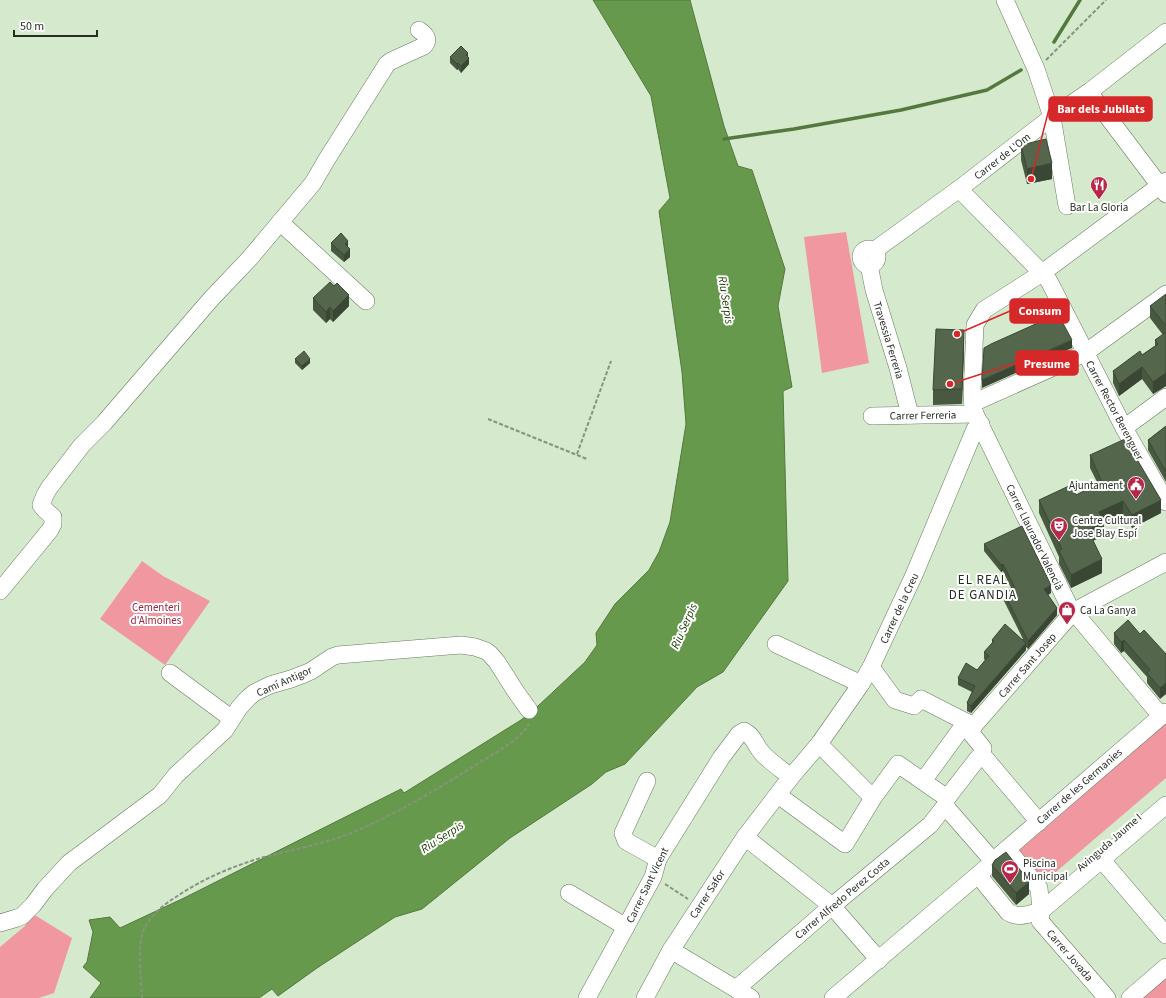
<svg xmlns="http://www.w3.org/2000/svg" width="1166" height="998" viewBox="0 0 1166 998" font-family="'Source Sans 3',sans-serif">
<style>
.green{fill:#f097a0}
.water{fill:#66994c;stroke:#53793f}
.lines{fill:none;stroke-linecap:round;stroke-linejoin:round}
.stream{stroke:#53793f;stroke-width:3.5}
.minor-casing{stroke:#697b60;stroke-width:18}
.path{stroke:#85947e;stroke-width:2;stroke-dasharray:4 2;stroke-linecap:butt}
.minor{stroke:#fff;stroke-width:17}
.wall{fill:#485841}
.shaded-wall{fill:#3b4735}
.building{fill:#54664c;stroke:#3b4735}
.labels{text-anchor:middle;stroke-width:4;stroke-linejoin:round;paint-order:stroke}
.street-label{font-size:11px;fill:#262e22;stroke:#fff}
.poi-label{font-size:11px;fill:#262e22;stroke:#fff;text-anchor:start}
.park-label{font-size:11px;fill:#99263e;stroke:#fff}
.water-label{font-size:12px;font-style:italic;fill:#183901;stroke:#fff}
.quarter-label{font-size:13px;letter-spacing:1px;fill:#262e22;stroke:#fff}
.leader{fill:none;stroke:#d62828;stroke-width:1.5}
.callout-dot{fill:#d62828;stroke:#fff;stroke-width:1.5}
.callout{fill:#d62828;stroke:#d62828;stroke-width:1.5}
.callout-label{font-size:12px;text-anchor:middle;font-weight:bold;fill:#fff}
</style>
<rect width="100%" height="100%" fill="#d5eacc"/>
<g class="green">
<path d="M846,232L869,363L822,373L804,237Z"/>
<path d="M142,561L163,576L210,601L165,665L100,619Z"/>
<path d="M1166,723V778L1043,883L1016,852Z"/>
<path d="M33,914L72,938L54,993L39,998H0V947L25,926Z"/>
<path d="M1166,973V998H1137Z"/>
</g>
<path class="water" d="M593,0H690L724,126L738,166L752,170L785,269L778,306L792,387L783,391L788,581L723,672L697,687L625,764L606,772L592,784L510,838L422,909L395,917L317,968L278,996L272,989L259,998H90L101,983L83,967L87,962L93,932L89,920L110,917L120,928L184,898L401,789L404,793L521,720L538,706L585,662L597,645L596,633L615,604L649,570L659,552L670,522L686,424L682,372L659,211L670,198L651,96Z"/>
<g class="lines">
<g class="stream">
<path d="M1054,42L1080,0"/>
<path d="M724,139L794,129L901,110L987,90L1021,70"/>
</g>
<defs>
<g id="minor">
<path d="M1005,0L1036,69L1052,117L1067,206"/>
<path d="M1089,92L1166,194"/>
<path d="M959,189L1042,273L1049,281L1124,428L1166,502"/>
<path d="M280,222L366,301"/>
<circle cx="869" cy="257" r="8"/>
<path d="M875,250L959,189L1052,117L1089,92L1166,32"/>
<path d="M869,265L874,290L898,368L910,415"/>
<path d="M973,403L1085,353L1166,294"/>
<path d="M872,416L975,414"/>
<path d="M1124,428L1166,397"/>
<path d="M0,591L50,530L53,524V517L45,510L41,505L45,495L49,488L82,445L104,423L211,299L250,258L313,183L327,159L387,64L391,61L424,46C430,39 425,34 419,30"/>
<path d="M776,644L861,684"/>
<path d="M871,667L895,700L914,706L921,699L974,726"/>
<path d="M170,673L232,719"/>
<path d="M1161,716L1069,606L975,414L973,408L972,394L975,325L984,310L1042,273L1166,181"/>
<path d="M819,744L873,798"/>
<path d="M982,757L983,748L970,732V730L1073,612L1166,562"/>
<path d="M647,781L623,833L626,841L658,859"/>
<path d="M923,781L966,722"/>
<path d="M778,795L845,844L873,798L898,764L947,798"/>
<path d="M945,806L993,861L1166,712"/>
<path d="M745,837L832,906L879,960"/>
<path d="M1007,849L1039,888L1041,911L1040,921L1107,998"/>
<path d="M1101,859L1166,935"/>
<path d="M978,875L1008,912C1019,919 1029,914 1041,911L1166,805"/>
<path d="M569,893L626,927"/>
<path d="M0,923L17,918L22,916L33,905L45,889L69,863L160,795L176,775L225,730L239,708L248,698L254,693L270,685L291,679L304,674L311,671L332,657L338,655L461,645L475,647L486,651L490,654L497,662L516,692L529,710"/>
<path d="M671,950L751,998"/>
<path d="M736,989L832,906L930,825L945,806L947,798L978,758H985L1039,822"/>
<path d="M587,998L653,877L658,859L721,758L739,734L744,731C755,737 754,744 762,753C770,762 781,769 791,777"/>
<path d="M645,998L671,950L745,837L791,777L819,744L861,684L871,667L914,575L975,429L981,424"/>
<path d="M833,998L986,868"/>
<path d="M1130,998L1166,967"/>
</g>
</defs>
<use href="#minor" class="minor-casing"/>
<g class="path">
<path d="M1046,60L1106,0"/>
<path d="M488,419L587,459"/>
<path d="M577,454L611,361"/>
<path d="M665,884L688,899"/>
<path d="M142,998C141,981 137,944 144,929C151,915 163,905 176,897C202,879 233,866 264,857C291,850 319,845 346,835C391,817 433,792 474,766C490,756 519,741 529,724"/>
</g>
<use href="#minor" class="minor"/>
</g>
<g class="wall">
<path d="M468,56L469,64L461,73L458,69L457,70L450,63V57Z"/>
<path d="M1021,145L1052,179L1027,184L1021,160Z"/>
<path d="M331,243L348,247L350,257L344,262L331,251Z"/>
<path d="M334,286L349,306L333,322L330,319L326,323L313,310V298Z"/>
<path d="M1166,294V386L1153,394L1142,379L1119,396L1113,383V371L1142,355L1155,346V340L1163,335L1150,318V306Z"/>
<path d="M964,346L962,404L933,405V390Z"/>
<path d="M295,359L310,363L302,370L295,363Z"/>
<path d="M1166,426V482L1148,450V440Z"/>
<path d="M1090,455L1161,513L1132,528L1123,514L1104,523V535L1093,541L1102,573L1071,588L1059,564V557L1039,513V500L1076,495L1098,484L1090,468Z"/>
<path d="M984,544L1051,593L1048,595L1057,615L1028,649L1026,647V650L971,713L967,711V703L972,692L958,685V678L977,670L985,660L984,659V652L992,643V640L1023,639L1004,601V593L1012,590L1003,571L1001,572L984,551Z"/>
<path d="M1114,633L1140,634L1166,654L1160,699L1147,683V677L1124,651L1121,653L1114,644Z"/>
<path d="M992,865L1029,894L1016,905L992,876Z"/>
</g>
<g class="shaded-wall">
<path d="M468,53V59L469,58V64L461,73V66L466,55Z"/>
<path d="M458,63V69L457,70V64Z"/>
<path d="M1052,163V179L1027,184V169Z"/>
<path d="M348,241V249L345,244Z"/>
<path d="M350,249V257L344,262V255Z"/>
<path d="M349,295V306L333,322V311Z"/>
<path d="M330,307V319L326,323V312Z"/>
<path d="M964,330V346L962,404V389Z"/>
<path d="M1072,340V348L982,388V380Z"/>
<path d="M310,359V363L302,370V366Z"/>
<path d="M1142,367V379L1119,396V384Z"/>
<path d="M1166,373V386L1153,394V382Z"/>
<path d="M1161,500V513L1132,528V515Z"/>
<path d="M1123,501V514L1104,523V535L1088,543V530L1099,512Z"/>
<path d="M1102,559V573L1071,588V575Z"/>
<path d="M1003,564V571L1001,572V565Z"/>
<path d="M1051,585V593L1044,597V589Z"/>
<path d="M1057,608V615L1028,649V641Z"/>
<path d="M1124,640V651L1121,653V642Z"/>
<path d="M1026,643V650L971,713V706Z"/>
<path d="M1166,683V694L1160,699V688Z"/>
<path d="M1029,882V894L1016,905V893Z"/>
</g>
<g class="building">
<path d="M461,46L468,53L466,55L469,58L461,66L458,63L457,64L450,57Z"/>
<path d="M1046,139L1052,163L1027,169L1021,145Z"/>
<path d="M341,233L348,241L345,244L350,249L344,255L331,243Z"/>
<path d="M330,282L334,286L337,283L349,295L333,311L330,307L326,312L313,298Z"/>
<path d="M1166,294V326L1150,306Z"/>
<path d="M1058,314L1072,340L982,380L984,348L991,344Z"/>
<path d="M936,329L964,330L962,389L933,390Z"/>
<path d="M1166,332V373L1153,382L1142,367L1119,384L1113,371L1140,351L1142,355L1158,344L1155,340Z"/>
<path d="M304,351L310,359L302,366L295,359Z"/>
<path d="M1166,426V472L1148,440Z"/>
<path d="M1125,439L1161,500L1132,515L1123,501L1099,512L1104,522L1088,530L1102,559L1071,575L1059,551L1062,549L1039,500L1071,485L1076,495L1102,482L1090,455Z"/>
<path d="M1022,526L1051,585L1044,589L1057,608L1028,641L1004,593L1015,588L1003,564L1001,565L984,544Z"/>
<path d="M1128,620L1140,634L1144,630L1166,654V683L1160,688L1147,673L1150,670L1124,640L1121,642L1114,633Z"/>
<path d="M1005,624L1026,643L971,706L967,703L975,686L958,678L966,663L977,670L989,656L984,652L994,641L992,640Z"/>
<path d="M1006,852L1029,881V882L1016,893L992,865L995,860Z"/>
</g>
<defs>
<symbol id="restaurant-pin" viewBox="-11 -11 22 30"><path d="M0 17L-7.5 6A9.5 9.5 0 1 1 7.5 6Z" fill="#b82749" stroke="#fff"/><path d="M-5-6h1v4h1v-4h1v4h1v-4h1v5L-1.5 .5V6h-2V.5L-5-1ZM5-6V6H3V1.5H1.5Q1.5-4 5-6Z" fill="#fff"/></symbol>
<symbol id="civic-pin" viewBox="-11 -11 22 30"><path d="M0 17L-7.5 6A9.5 9.5 0 1 1 7.5 6Z" fill="#b82749" stroke="#fff"/><path d="M-.6-6.5H3V-4.5H.6V-3L4-1V1h2V6H-6V1h2V-1L-.6-3ZM-1.2 2.5V6h2.4V2.5Z" fill="#fff"/></symbol>
<symbol id="theatre-pin" viewBox="-11 -11 22 30"><path d="M0 17L-7.5 6A9.5 9.5 0 1 1 7.5 6Z" fill="#b82749" stroke="#fff"/><path d="M-5-5.5Q0-4 5-5.5V0Q5 5 0 6Q-5 5-5 0ZM-3.3-2.5H-1v1.5H-3.3ZM1-2.5H3.3v1.5H1ZM-2.8 1Q0 5.5 2.8 1Z" fill="#fff"/></symbol>
<symbol id="shop-pin" viewBox="-11 -11 22 30"><path d="M0 17L-7.5 6A9.5 9.5 0 1 1 7.5 6Z" fill="#b82749" stroke="#fff"/><path d="M-5-2.5h2.3a2.7 3.5 0 0 1 5.4 0H5L5.5 6h-11ZM-1.5-2.5h3a1.5 2.3 0 0 0-3 0Z" fill="#fff"/></symbol>
<symbol id="stadium-pin" viewBox="-11 -11 22 30"><path d="M0 17L-7.5 6A9.5 9.5 0 1 1 7.5 6Z" fill="#b82749" stroke="#fff"/><path d="M0-5a6.5 5 0 1 0 0 10a6.5 5 0 1 0 0-10ZM-3.5-1.8h7v3.6h-7Z" fill="#fff"/></symbol>
</defs>
<g fill-rule="evenodd">
<use href="#restaurant-pin" x="1089" y="175" width="20" height="27"/>
<use href="#civic-pin" x="1126" y="475" width="20" height="27"/>
<use href="#theatre-pin" x="1049" y="516" width="20" height="27"/>
<use href="#shop-pin" x="1057" y="600" width="20" height="27"/>
<use href="#stadium-pin" x="1000" y="859" width="20" height="27"/>
</g>
<g class="labels">
<g class="street-label">
<text transform="translate(1002 156) rotate(-38)" y="4">Carrer de L'Om</text>
<text transform="translate(889 340) rotate(73)" y="4">Travessia Ferreria</text>
<text transform="translate(1115 410) rotate(62)" y="4">Carrer Rector Berenguer</text>
<text transform="translate(923 415) rotate(-1)" y="4">Carrer Ferreria</text>
<text transform="translate(1035 537) rotate(64)" y="4">Carrer Llaurador Valencià</text>
<text transform="translate(899 608) rotate(-65)" y="4">Carrer de la Creu</text>
<text transform="translate(1027 665) rotate(-49)" y="4">Carrer Sant Josep</text>
<text transform="translate(284 681) rotate(-24)" y="4">Camí Antigor</text>
<text transform="translate(1079 786) rotate(-41)" y="4">Carrer de les Germanies</text>
<text transform="translate(1109 842) rotate(-41)" y="4">Avinguda Jaume I</text>
<text transform="translate(647 885) rotate(-64)" y="4">Carrer Sant Vicent</text>
<text transform="translate(707 894) rotate(-57)" y="4">Carrer Safor</text>
<text transform="translate(842 898) rotate(-40)" y="4">Carrer Alfredo Perez Costa</text>
<text transform="translate(1070 955) rotate(49)" y="4">Carrer Jovada</text>
</g>
<g class="poi-label">
<text x="1099" y="211" text-anchor="middle">Bar La Gloria</text>
<text x="1123" y="489" text-anchor="end">Ajuntament</text>
<text x="1072" y="524">Centre Cultural<tspan x="1072" dy="13">Jose Blay Espí</tspan></text>
<text x="1080" y="614">Ca La Ganya</text>
<text x="1023" y="867">Piscina<tspan x="1023" dy="13">Municipal</tspan></text>
</g>
<g class="park-label">
<text x="156" y="611">Cementeri<tspan x="156" dy="13">d'Almoines</tspan></text>
</g>
<g class="water-label">
<text transform="translate(726 300) rotate(81)" y="4">Riu Serpis</text>
<text transform="translate(684 626) rotate(-66)" y="4">Riu Serpis</text>
<text transform="translate(442 837) rotate(-33)" y="4">Riu Serpis</text>
</g>
<g class="quarter-label">
<text x="983" y="584">EL REAL<tspan x="983" dy="15">DE GANDIA</tspan></text>
</g>
</g>
<path class="leader" d="M1031 179L1049 109M957 334L1010 311M950 384L1016 363"/>
<g class="callout-dot">
<circle cx="1031" cy="179" r="4"/>
<circle cx="957" cy="334" r="4"/>
<circle cx="950" cy="384" r="4"/>
</g>
<g class="callout">
<rect x="1049" y="97" width="103" height="24" rx="4"/>
<rect x="1010" y="299" width="59" height="24" rx="4"/>
<rect x="1016" y="351" width="62" height="24" rx="4"/>
</g>
<g class="callout-label">
<text x="1101" y="113">Bar dels Jubilats</text>
<text x="1040" y="315">Consum</text>
<text x="1047" y="368">Presume</text>
</g>
<path d="M14 30v6h83v-6" fill="none" stroke="#262e22" stroke-width="2"/>
<text x="20" y="30" font-size="12" fill="#262e22" stroke="#ffffff" stroke-width="3" paint-order="stroke">50 m</text>
</svg>
